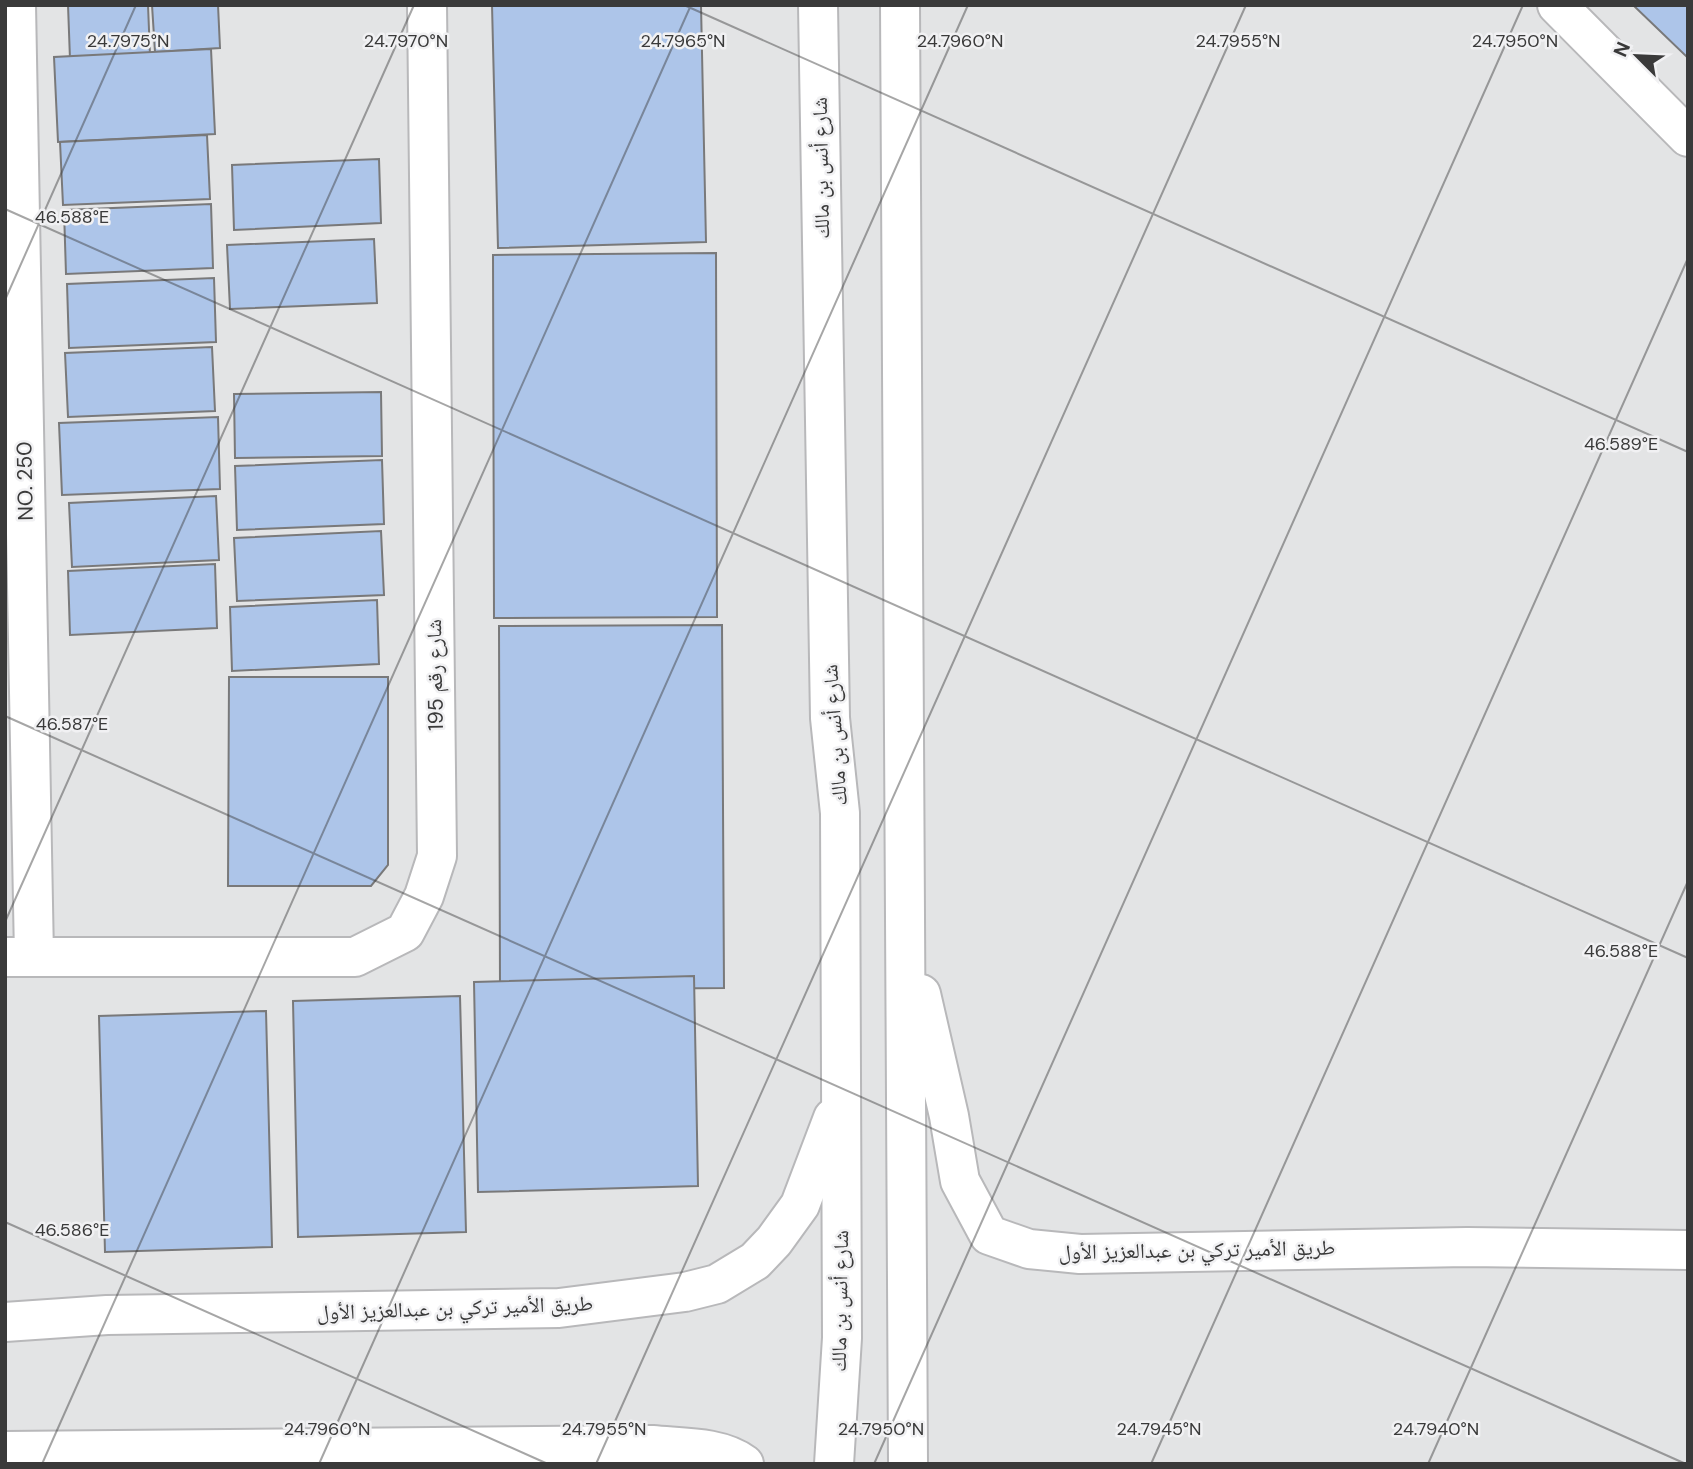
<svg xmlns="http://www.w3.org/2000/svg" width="1693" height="1469" viewBox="0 0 1693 1469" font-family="'DM Sans','Noto Naskh Arabic',sans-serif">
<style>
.building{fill:#adc5e9;stroke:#79797a;stroke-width:2}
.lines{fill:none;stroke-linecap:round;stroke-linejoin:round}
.minor-casing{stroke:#b8b8ba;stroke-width:42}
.major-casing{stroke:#b8b8ba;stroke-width:42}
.minor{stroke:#fff;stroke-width:38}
.major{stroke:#fff;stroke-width:38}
.ticks{fill:none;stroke:#3a3a3a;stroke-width:2;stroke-opacity:0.45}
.labels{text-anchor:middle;stroke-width:5;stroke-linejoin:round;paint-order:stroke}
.street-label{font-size:21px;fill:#3a3a3a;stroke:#f1f1f3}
.ticks-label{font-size:18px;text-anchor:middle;fill:#3a3a3a;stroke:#f1f1f3;stroke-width:5;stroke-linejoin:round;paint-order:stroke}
</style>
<rect width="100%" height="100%" fill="#e3e4e5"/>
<g class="building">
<path d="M68,5H148L150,55L70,59Z"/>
<path d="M152,5H218L220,48L155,52Z"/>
<path d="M492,5H701L706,242L498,248Z"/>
<path d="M1633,5H1688V58Z"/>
<path d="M211,49L215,134L58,142L54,57Z"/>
<path d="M207,135L210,199L63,205L60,142Z"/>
<path d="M379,159L381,223L234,230L232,165Z"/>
<path d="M211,204L213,268L66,274L64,210Z"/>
<path d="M374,239L377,303L230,309L227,245Z"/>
<path d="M716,253L717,617L494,618L493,255Z"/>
<path d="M214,278L216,342L69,348L67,284Z"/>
<path d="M212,347L215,411L68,417L65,353Z"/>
<path d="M381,392L382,456L235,458L234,394Z"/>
<path d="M218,417L220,489L62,495L59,423Z"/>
<path d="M382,460L384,524L237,530L235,466Z"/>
<path d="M216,496L219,560L72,567L69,503Z"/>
<path d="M381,531L384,595L237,601L234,538Z"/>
<path d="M215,564L217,628L70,635L68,571Z"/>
<path d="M377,600L379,664L232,671L230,607Z"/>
<path d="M722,625L724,988L500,990L499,626Z"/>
<path d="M229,677H388V865L371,886H228Z"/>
<path d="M694,976L698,1186L478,1192L474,982Z"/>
<path d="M460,996L466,1232L298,1237L293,1001Z"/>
<path d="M266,1011L272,1247L105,1252L99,1016Z"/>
</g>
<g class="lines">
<defs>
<g id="minor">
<path d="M16,5L34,956"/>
<path d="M1557,5L1688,137"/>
<path d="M5,957H355L405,932L424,896L437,856L427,5"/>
</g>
<g id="major">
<path d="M818,5L830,718L840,813L842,1338L834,1464"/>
<path d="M900,5L908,1464"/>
<path d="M921,994L949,1116L960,1181L989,1235L1029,1249L1080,1254L1467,1247L1688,1250"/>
<path d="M5,1322L107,1315L559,1308L685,1292L717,1284L755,1261L774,1241L800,1205L833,1118"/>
<path d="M5,1451L652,1445C681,1448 720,1446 744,1464"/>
</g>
</defs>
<use href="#minor" class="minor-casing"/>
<use href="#major" class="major-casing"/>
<use href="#minor" class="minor"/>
<use href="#major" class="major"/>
</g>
<path class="ticks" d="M684,5L1688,452M5,209L1688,958M5,300L136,5M5,716L1686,1464M5,922L414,5M5,1222L548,1464M42,1464L691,5M319,1464L968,5M596,1464L1246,5M874,1464L1523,5M1151,1464L1688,258M1428,1464L1688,881"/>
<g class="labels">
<g class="street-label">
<text transform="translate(821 168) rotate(-91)" y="7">شارع أنس بن مالك</text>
<text transform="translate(25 481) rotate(-91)" y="7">NO. 250</text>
<text transform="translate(435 675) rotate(-91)" y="7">شارع رقم 195</text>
<text transform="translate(835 735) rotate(-94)" y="7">شارع أنس بن مالك</text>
<text transform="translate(1197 1250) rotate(-1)" y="7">طريق الأمير تركي بن عبدالعزيز الأول</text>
<text transform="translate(840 1301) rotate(-89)" y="7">شارع أنس بن مالك</text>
<text transform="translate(455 1308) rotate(-2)" y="7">طريق الأمير تركي بن عبدالعزيز الأول</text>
</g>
</g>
<g class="ticks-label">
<text x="406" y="47">24.7970°N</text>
<text x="683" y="47">24.7965°N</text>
<text x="960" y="47">24.7960°N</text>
<text x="1238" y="47">24.7955°N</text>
<text x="1515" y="47">24.7950°N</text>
<text x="128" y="47">24.7975°N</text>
<text x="72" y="223">46.588°E</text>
<text x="1621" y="450">46.589°E</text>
<text x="72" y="730">46.587°E</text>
<text x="1621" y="957">46.588°E</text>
<text x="72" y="1236">46.586°E</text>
<text x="327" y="1435">24.7960°N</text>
<text x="604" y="1435">24.7955°N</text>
<text x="881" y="1435">24.7950°N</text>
<text x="1159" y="1435">24.7945°N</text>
<text x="1436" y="1435">24.7940°N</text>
</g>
<rect width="1693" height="1469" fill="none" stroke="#3a3a3a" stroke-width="14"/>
<g transform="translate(1637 56) rotate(294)" stroke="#f1f1f3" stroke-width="5" paint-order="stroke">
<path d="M0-5L12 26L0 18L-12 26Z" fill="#3a3a3a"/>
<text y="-10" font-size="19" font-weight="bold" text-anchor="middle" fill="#3a3a3a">N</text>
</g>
</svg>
